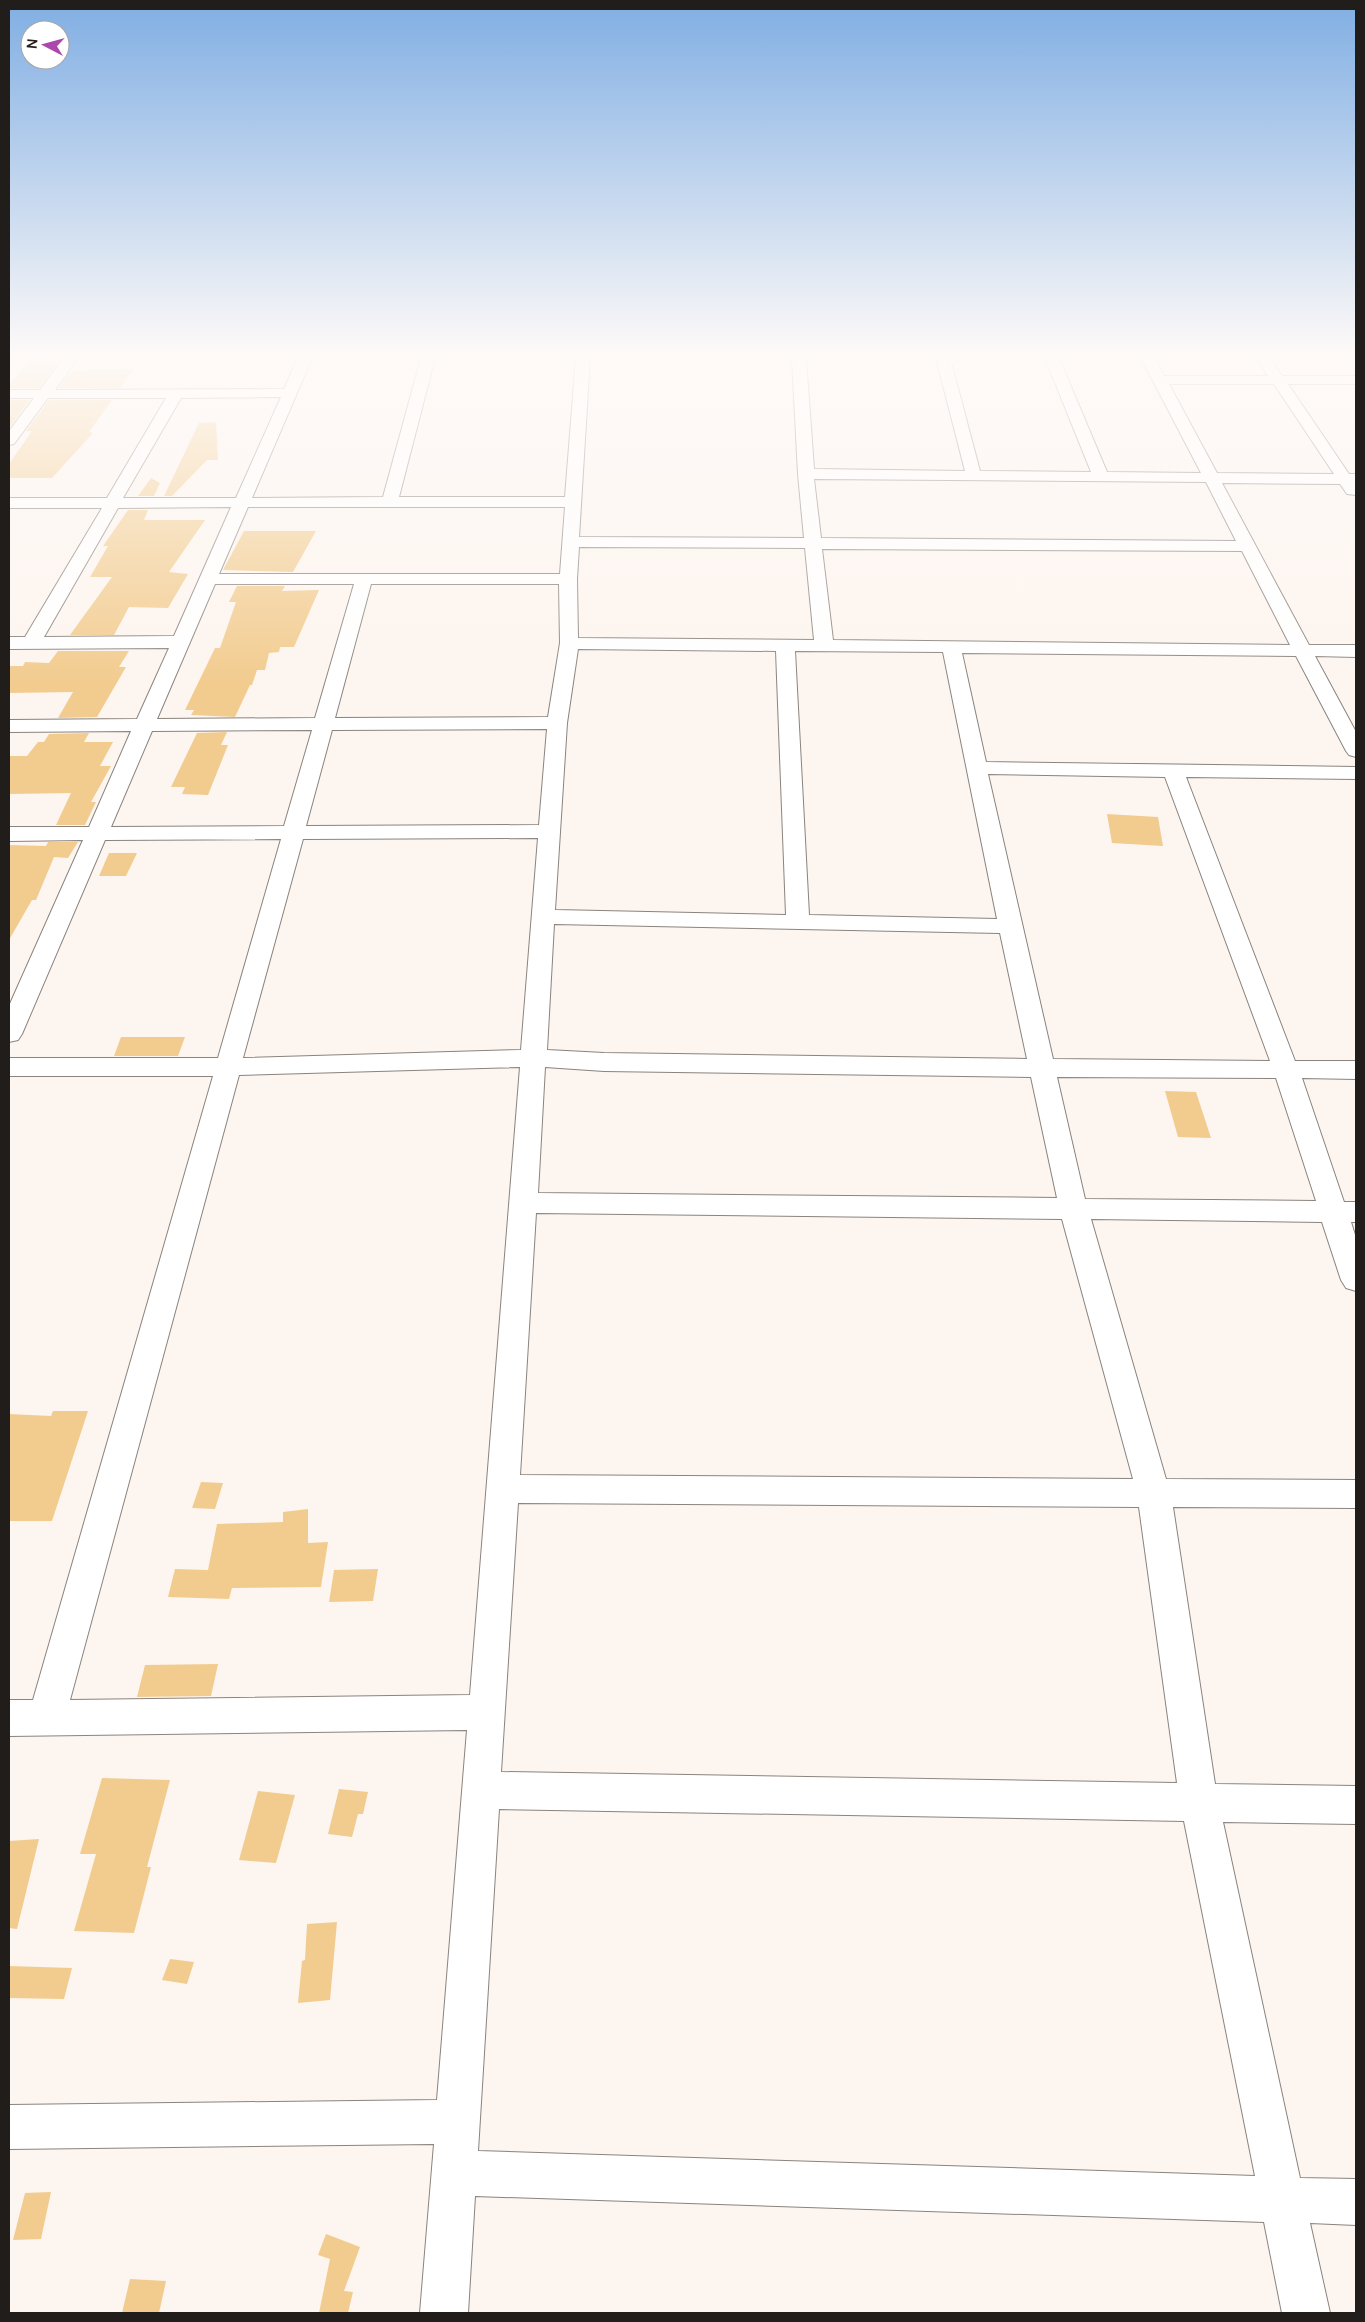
<svg xmlns="http://www.w3.org/2000/svg" width="1365" height="2322" viewBox="0 0 1365 2322" font-family="Manrope,sans-serif">
<style>
.building{fill:#f2cc8f}
.lines{fill:none;stroke-linecap:round;stroke-linejoin:round}
.street-casing{stroke:#8a837e;stroke-width:2}
.street{fill:#fff;fill-rule:evenodd}
</style>
<rect width="100%" height="100%" fill="#fdf5ef"/>
<g class="building">
<path d="M29,361L59,362L39,388H9V384Z"/>
<path d="M134,369L120,388H59L72,370Z"/>
<path d="M9,400H30L9,428Z"/>
<path d="M49,400H112L89,432L93,433L52,478H9V464L32,431H26Z"/>
<path d="M216,422L218,460H207L172,496H164L199,423Z"/>
<path d="M151,478L160,483L154,496H138Z"/>
<path d="M128,510H148L144,520H205L169,572L188,574L168,608L129,607L114,635H70L112,577H90L108,546H103Z"/>
<path d="M244,531H316L293,572L223,570Z"/>
<path d="M237,586H285L282,591L319,590L294,647H280L279,652L269,653L265,670H257L252,685H250L235,717L191,715L194,710H185L215,648H220L236,602H229Z"/>
<path d="M58,651H129L119,667H126L97,717L58,718L73,692L9,693V666H23L25,662L49,663Z"/>
<path d="M227,732L221,745H228L208,795L182,794L185,787H171L197,733Z"/>
<path d="M89,733L84,742H113L100,766H111L91,802H96L85,825H56L71,793L9,794V756H27L38,742H44L49,734Z"/>
<path d="M1107,814L1158,817L1163,846L1112,843Z"/>
<path d="M48,842H78L68,858L54,857L36,900H32L9,940V845L46,846Z"/>
<path d="M109,853H137L126,876H99Z"/>
<path d="M121,1037H185L178,1056H114Z"/>
<path d="M1165,1091L1196,1092L1211,1138L1178,1137Z"/>
<path d="M53,1411H88L52,1521H9V1414L51,1416Z"/>
<path d="M201,1482L223,1483L215,1509L192,1508Z"/>
<path d="M308,1509V1543L328,1542L321,1587L232,1588L229,1599L168,1597L175,1569L208,1570L217,1524L283,1522V1512Z"/>
<path d="M378,1569L373,1601L329,1602L334,1570Z"/>
<path d="M218,1664L211,1696L137,1697L145,1665Z"/>
<path d="M102,1778L170,1780L147,1867H151L134,1933L74,1931L96,1854H80Z"/>
<path d="M339,1789L368,1792L363,1814H358L352,1837L328,1834Z"/>
<path d="M258,1791L295,1795L276,1863L239,1860Z"/>
<path d="M39,1839L17,1929L9,1928V1841Z"/>
<path d="M337,1922L330,2000L298,2003L302,1961L305,1960L307,1924Z"/>
<path d="M170,1959L194,1962L187,1984L162,1980Z"/>
<path d="M9,1966L72,1968L64,1999L9,1998Z"/>
<path d="M51,2192L41,2239L13,2240L25,2193Z"/>
<path d="M326,2234L360,2247L344,2291L353,2292L348,2313H319L330,2259L318,2255Z"/>
<path d="M130,2279L166,2281L159,2313H122Z"/>
</g>
<g class="lines">
<defs>
<path id="street" d="M64,358H78L55,390L284,389L298,358H312L252,498L383,497L421,358H435L399,497H565L576,358H590L579,537L804,538L798,474L792,358H806L814,469L965,471L936,358H950L980,471L1091,472L1045,358H1059L1107,472L1201,473L1141,358H1155L1164,376H1268L1256,358H1270L1282,376H1356V384H1288L1349,474H1356V495L1347,494L1340,484L1222,483L1309,645H1356V657L1315,656L1356,732V757L1349,755L1346,751L1296,656L962,653L986,762L1356,767V779L1186,777L1295,1061H1356V1079L1302,1078L1344,1202H1356V1222H1351L1356,1238V1291L1346,1288L1341,1280L1322,1222L1091,1219L1166,1479L1356,1480V1508L1173,1507L1215,1784L1356,1786V1824L1223,1822L1300,2178L1356,2179V2225L1310,2223L1330,2313H1282L1264,2222L475,2196L468,2313H420L434,2144L9,2149V2105L437,2100L467,1730L9,1736V1700H33L213,1076H9V1058H218L281,839L105,840L22,1034L18,1040L9,1042V1006L83,840L9,841V827H89L131,731L9,732V720L137,719L169,648L9,649V637H25L102,508H9V498H107L166,398H48L14,444L9,445V431L34,398H9V390H40ZM1169,384H1274L1334,474L1217,473ZM281,397L236,498H123L181,398ZM814,479L1206,482L1236,541L821,538ZM231,507L174,636L44,637L118,508ZM248,507H565L560,574H219ZM579,547L805,548L814,640L578,638L577,579ZM822,549L1242,551L1290,645L833,640ZM215,584H354L315,718L157,719ZM371,584H559L560,643L548,717L335,718ZM578,649L776,651L786,915L555,910L567,723ZM795,651L943,652L997,919L809,915ZM547,729L539,825L306,826L332,730ZM312,730L284,826L111,827L152,731ZM988,774L1165,777L1270,1061L1053,1059ZM538,838L521,1050L243,1058L303,839ZM554,924L1000,933L1027,1059L604,1053L547,1050ZM520,1067L470,1695L70,1700L239,1075ZM545,1067L604,1071L1031,1077L1057,1198L538,1193ZM1057,1077L1276,1078L1316,1201L1085,1199ZM536,1213L1062,1219L1133,1479L520,1475ZM518,1503L1139,1507L1177,1783L501,1772ZM499,1809L1184,1821L1255,2176L478,2151Z"/>
</defs>
<use href="#street" class="street-casing"/>
<use href="#street" class="street"/>
</g>
<linearGradient id="sky" x2="0" y2="1"><stop stop-color="#80aee3"/><stop offset="0.52" stop-color="#fefaf8"/><stop offset="1" stop-color="#fefaf8" stop-opacity="0"/></linearGradient>
<rect width="1365" height="683" fill="url(#sky)"/>
<rect width="1365" height="2322" fill="none" stroke="#201d1b" stroke-width="20"/>
<g transform="translate(45 45) rotate(276)"><circle r="24" fill="#ffffff" stroke="#a6a5a4"/>
<path d="M0-4L9 19L0 12L-9 19Z" fill="#ab47ad"/>
<text y="-8" font-size="14" font-weight="bold" text-anchor="middle" fill="#201d1b">N</text>
</g>
</svg>
